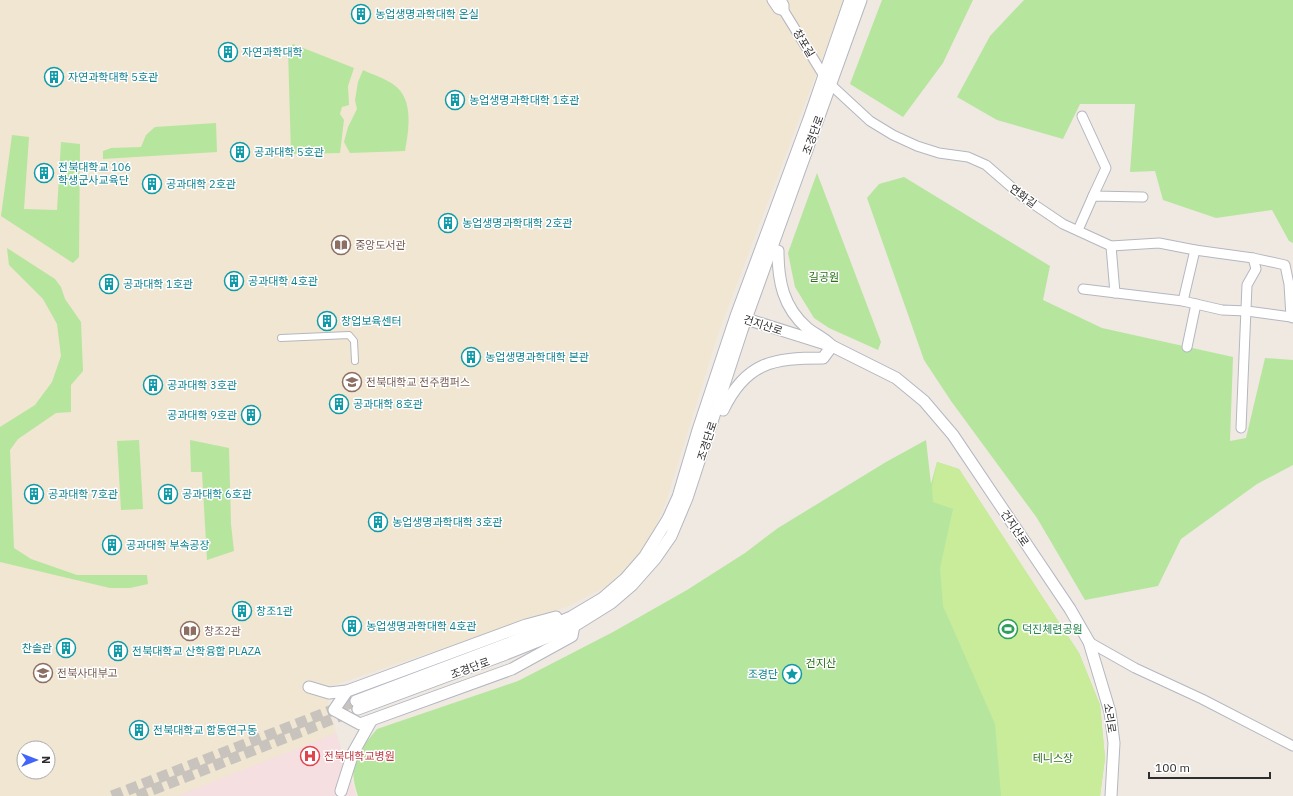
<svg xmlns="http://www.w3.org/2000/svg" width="1293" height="796" viewBox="0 0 1293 796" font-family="'IBM Plex Sans','Noto Sans KR',sans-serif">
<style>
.education{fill:#f0e6d1;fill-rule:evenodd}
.medical{fill:#f5dfe0}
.green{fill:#b6e59e}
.pitch{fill:#c9ec9a}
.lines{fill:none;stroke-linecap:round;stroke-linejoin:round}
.tertiary-tunnel{stroke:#c8c4bd;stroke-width:11;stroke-dasharray:11 5.5;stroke-linecap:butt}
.pedestrian-casing{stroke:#b4b7c1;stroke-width:8}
.minor-casing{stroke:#b4b7c1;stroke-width:11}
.tertiary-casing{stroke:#b4b7c1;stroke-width:13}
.pedestrian{stroke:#fff;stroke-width:6}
.minor{stroke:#fff;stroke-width:9}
.tertiary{stroke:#fff;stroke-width:11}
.labels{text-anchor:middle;stroke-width:3;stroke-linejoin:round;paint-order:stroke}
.culture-label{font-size:11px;fill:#0d838f;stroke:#fff;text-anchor:start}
.street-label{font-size:11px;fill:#2e2e2e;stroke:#fff}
.education-label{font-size:11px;fill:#785e54;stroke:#fff;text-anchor:start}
.park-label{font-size:11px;fill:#2c6e1b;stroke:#fff}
.leisure-label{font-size:11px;fill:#27864d;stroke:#fff;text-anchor:start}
.health-label{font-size:11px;fill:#be3a42;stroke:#fff;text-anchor:start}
</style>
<rect width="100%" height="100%" fill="#efe9e1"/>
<path class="education" d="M0,0H844L718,334L665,505L651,537L636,560L605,587L569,606L325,688L336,733L356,796H0ZM24,748H48V772H24Z"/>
<path class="medical" d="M336,733L356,796H177Z"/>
<g class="green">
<path d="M882,0H973L943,63L903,117L850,84Z"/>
<path d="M1024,0H1293V243L1289,241L1272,210L1216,218L1163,200L1155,171L1130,172L1135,104H1080L1063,139L997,120L957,97L990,36Z"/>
<path d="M293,44L354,68L348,86L349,105L342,107L340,114L344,120L340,153L291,154L288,49Z"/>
<path d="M363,70C373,75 385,78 394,85C414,99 409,130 405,151L350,153L344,142L348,127L357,109L355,100L358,82Z"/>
<path d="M216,123L217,152L103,159V151L111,148L141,147L146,135L155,127Z"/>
<path d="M12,135L29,137L24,209L57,210L61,142L80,144L79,257L73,263L1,216Z"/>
<path d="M817,173L881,342L878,350L829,328L814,318L795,287L788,253Z"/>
<path d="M904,177L1050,266L1043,300L1102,328L1233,357L1230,441L1246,438L1265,358L1293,360V465L1257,484L1181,539L1158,586L1085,600L1037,518L951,401L924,360L867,198L879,184Z"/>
<path d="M7,248L55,279L61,287L65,299L81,322L83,371L71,385V412L56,413L18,439L10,450L14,548L31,559L77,575H147L148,584L130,588H110L0,562V427L35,405L52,382L61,356L57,324L43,299L9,265Z"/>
<path d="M139,440L143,509L121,510L117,441Z"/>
<path d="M190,440L229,448L231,524L234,551L207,560L202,472H191Z"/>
<path d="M926,440L931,484L937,462L959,469L1079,653L1100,705L1105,758L1100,796H358C347,763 356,754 377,729L518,681L613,632L687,590L745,553L778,528L886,462Z"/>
</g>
<path class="pitch" d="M937,462L959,469L1079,653L1100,705L1105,758L1100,796H1001L995,724L943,606L940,568L953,509L933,502L932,486Z"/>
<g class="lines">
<g class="tertiary-tunnel">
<path d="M112,796L356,701"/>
<path d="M137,796L358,709"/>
</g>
<defs>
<path id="pedestrian" d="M281,338L349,335L354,341L355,361"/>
<g id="minor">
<path d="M772,0L778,9L784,11"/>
<path d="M781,0L784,5V11L824,76L831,85L870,121L893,135L917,146L939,153L968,157L986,165L1023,197L1063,224L1111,246L1159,243L1195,250L1183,301"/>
<path d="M1082,116L1106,168L1093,196"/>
<path d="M1078,230L1093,196L1143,197"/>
<path d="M1111,246L1115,293"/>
<path d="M1195,250L1253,258L1285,265L1289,284L1291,317L1293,318"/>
<path d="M1083,289L1183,301L1222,310L1247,311L1291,317"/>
<path d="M1187,347L1196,304"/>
<path d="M1241,428L1247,285L1256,269L1253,258"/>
<path d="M1089,642L1135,668L1202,699L1293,746"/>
</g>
<g id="tertiary">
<path d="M740,317L832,346L896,378L924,401L953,435L1070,609L1089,642L1110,712L1114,743L1111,796"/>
<path d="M723,410C746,362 773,358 823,358L832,346C822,336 817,336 807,328C783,307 778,281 778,251L771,249"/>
<path d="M309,687L329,693L347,691L526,625L556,617"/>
<path d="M347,691L334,710L360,724L512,669L572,636L574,625"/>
<path d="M356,701L507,644L571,617L603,598L625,579L645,556L668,519L678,497L698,430L736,316L809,119L850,0"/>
<path d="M358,709L506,654L571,628L611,603L632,585L655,559L671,536L687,498L742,330L861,0"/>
<path d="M341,791L353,753L371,721"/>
</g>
</defs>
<use href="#pedestrian" class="pedestrian-casing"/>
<use href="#minor" class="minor-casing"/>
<use href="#tertiary" class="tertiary-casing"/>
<use href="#pedestrian" class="pedestrian"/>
<use href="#minor" class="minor"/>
<use href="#tertiary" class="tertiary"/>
</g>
<defs>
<symbol id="building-ring" viewBox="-11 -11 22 22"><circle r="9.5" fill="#fff" stroke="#0f9aa8" stroke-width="1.5"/><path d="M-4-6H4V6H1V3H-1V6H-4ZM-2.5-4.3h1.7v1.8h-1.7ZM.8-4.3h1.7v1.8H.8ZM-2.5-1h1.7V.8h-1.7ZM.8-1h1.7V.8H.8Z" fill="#0f9aa8"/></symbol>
<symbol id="library-ring" viewBox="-11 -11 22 22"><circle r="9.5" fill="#fff" stroke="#8d6e63" stroke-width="1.5"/><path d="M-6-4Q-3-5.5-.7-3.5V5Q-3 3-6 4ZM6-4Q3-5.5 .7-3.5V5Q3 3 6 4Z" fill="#8d6e63"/></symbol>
<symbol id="university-ring" viewBox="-11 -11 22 22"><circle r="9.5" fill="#fff" stroke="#8d6e63" stroke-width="1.5"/><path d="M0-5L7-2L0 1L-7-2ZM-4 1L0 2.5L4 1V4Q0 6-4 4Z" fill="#8d6e63"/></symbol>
<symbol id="stadium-ring" viewBox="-11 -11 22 22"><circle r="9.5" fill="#fff" stroke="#2e9e5b" stroke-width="1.5"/><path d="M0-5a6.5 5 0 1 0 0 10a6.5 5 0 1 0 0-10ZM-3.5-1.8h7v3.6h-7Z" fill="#2e9e5b"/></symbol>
<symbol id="school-ring" viewBox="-11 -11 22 22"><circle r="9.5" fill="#fff" stroke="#8d6e63" stroke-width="1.5"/><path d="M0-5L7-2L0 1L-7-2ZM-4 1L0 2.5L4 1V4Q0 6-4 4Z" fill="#8d6e63"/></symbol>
<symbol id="sight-ring" viewBox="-11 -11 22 22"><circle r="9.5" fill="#fff" stroke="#0f9aa8" stroke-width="1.5"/><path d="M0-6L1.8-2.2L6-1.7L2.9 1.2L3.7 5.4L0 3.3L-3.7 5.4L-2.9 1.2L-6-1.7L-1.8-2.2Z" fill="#0f9aa8"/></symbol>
<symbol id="hospital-ring" viewBox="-11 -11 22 22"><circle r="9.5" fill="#fff" stroke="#e0444e" stroke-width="1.5"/><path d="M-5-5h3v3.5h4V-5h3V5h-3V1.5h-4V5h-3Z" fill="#e0444e"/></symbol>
</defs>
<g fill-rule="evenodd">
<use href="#building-ring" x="350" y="3" width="22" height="22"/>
<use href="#building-ring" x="217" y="41" width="22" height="22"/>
<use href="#building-ring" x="43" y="66" width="22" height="22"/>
<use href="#building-ring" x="444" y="89" width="22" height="22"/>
<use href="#building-ring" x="229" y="141" width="22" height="22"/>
<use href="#building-ring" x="33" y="162" width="22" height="22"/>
<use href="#building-ring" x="141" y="173" width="22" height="22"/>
<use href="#building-ring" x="437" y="212" width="22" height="22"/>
<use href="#library-ring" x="330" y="234" width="22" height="22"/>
<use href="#building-ring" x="223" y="270" width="22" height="22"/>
<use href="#building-ring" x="98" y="273" width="22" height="22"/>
<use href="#building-ring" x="316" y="310" width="22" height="22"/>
<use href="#building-ring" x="460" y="346" width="22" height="22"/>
<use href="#university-ring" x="341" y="371" width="22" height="22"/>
<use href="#building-ring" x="142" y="374" width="22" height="22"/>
<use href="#building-ring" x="328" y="393" width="22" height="22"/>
<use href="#building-ring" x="240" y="404" width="22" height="22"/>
<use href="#building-ring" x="23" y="483" width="22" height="22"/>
<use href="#building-ring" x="157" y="483" width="22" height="22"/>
<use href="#building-ring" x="367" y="511" width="22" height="22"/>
<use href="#building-ring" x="101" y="534" width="22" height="22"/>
<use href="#building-ring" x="231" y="600" width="22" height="22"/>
<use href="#building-ring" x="341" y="615" width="22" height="22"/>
<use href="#stadium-ring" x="997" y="618" width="22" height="22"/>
<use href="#library-ring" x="179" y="620" width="22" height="22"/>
<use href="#building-ring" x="55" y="637" width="22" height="22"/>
<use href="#building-ring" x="107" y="640" width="22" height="22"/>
<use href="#school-ring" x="32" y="662" width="22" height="22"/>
<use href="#sight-ring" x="781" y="663" width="22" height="22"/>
<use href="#building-ring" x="128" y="719" width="22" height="22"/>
<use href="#hospital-ring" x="299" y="745" width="22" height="22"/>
</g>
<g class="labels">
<g class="culture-label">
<text x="375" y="18">농업생명과학대학 온실</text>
<text x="242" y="56">자연과학대학</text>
<text x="68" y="81">자연과학대학 5호관</text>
<text x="469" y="104">농업생명과학대학 1호관</text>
<text x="254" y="156">공과대학 5호관</text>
<text x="58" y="171">전북대학교 106<tspan x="58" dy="13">학생군사교육단</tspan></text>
<text x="166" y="188">공과대학 2호관</text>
<text x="462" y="227">농업생명과학대학 2호관</text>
<text x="248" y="285">공과대학 4호관</text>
<text x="123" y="288">공과대학 1호관</text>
<text x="341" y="325">창업보육센터</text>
<text x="485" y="361">농업생명과학대학 본관</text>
<text x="167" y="389">공과대학 3호관</text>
<text x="353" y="408">공과대학 8호관</text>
<text x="237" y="419" text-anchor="end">공과대학 9호관</text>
<text x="48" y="498">공과대학 7호관</text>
<text x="182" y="498">공과대학 6호관</text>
<text x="392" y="526">농업생명과학대학 3호관</text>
<text x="126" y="549">공과대학 부속공장</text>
<text x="256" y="615">창조1관</text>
<text x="366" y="630">농업생명과학대학 4호관</text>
<text x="52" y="652" text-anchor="end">찬솔관</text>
<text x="132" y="655">전북대학교 산학융합 PLAZA</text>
<text x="778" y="678" text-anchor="end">조경단</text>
<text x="153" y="734">전북대학교 합동연구동</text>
</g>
<g class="street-label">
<text transform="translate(804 43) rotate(59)" y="4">창포길</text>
<text transform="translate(813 135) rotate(-70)" y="4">조경단로</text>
<text transform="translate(1023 196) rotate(37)" y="4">연화길</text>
<text transform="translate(763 325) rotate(18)" y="4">건지산로</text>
<text transform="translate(707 441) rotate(-72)" y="4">조경단로</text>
<text transform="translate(1015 528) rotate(56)" y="4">건지산로</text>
<text transform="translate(470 668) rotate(-20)" y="4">조경단로</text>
<text transform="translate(1110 718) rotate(81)" y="4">소리로</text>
</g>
<g class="education-label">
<text x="355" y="249">중앙도서관</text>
<text x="366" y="386">전북대학교 전주캠퍼스</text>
<text x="204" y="635">창조2관</text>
<text x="57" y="677">전북사대부고</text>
</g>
<g class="park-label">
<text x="824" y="281">길공원</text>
<text x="821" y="667">건지산</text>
<text x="1053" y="762">테니스장</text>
</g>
<g class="leisure-label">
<text x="1022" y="633">덕진체련공원</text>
</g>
<g class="health-label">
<text x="324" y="760">전북대학교병원</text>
</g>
</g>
<g transform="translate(36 760) rotate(90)"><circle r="19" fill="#ffffff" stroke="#ababab"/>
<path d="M0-3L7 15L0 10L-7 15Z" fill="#4264fb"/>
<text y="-6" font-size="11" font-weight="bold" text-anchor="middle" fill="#2e2e2e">N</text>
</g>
<path d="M1149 772v6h121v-6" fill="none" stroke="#2e2e2e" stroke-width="2"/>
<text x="1155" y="772" font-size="12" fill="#2e2e2e" stroke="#ffffff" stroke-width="3" paint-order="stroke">100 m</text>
</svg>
